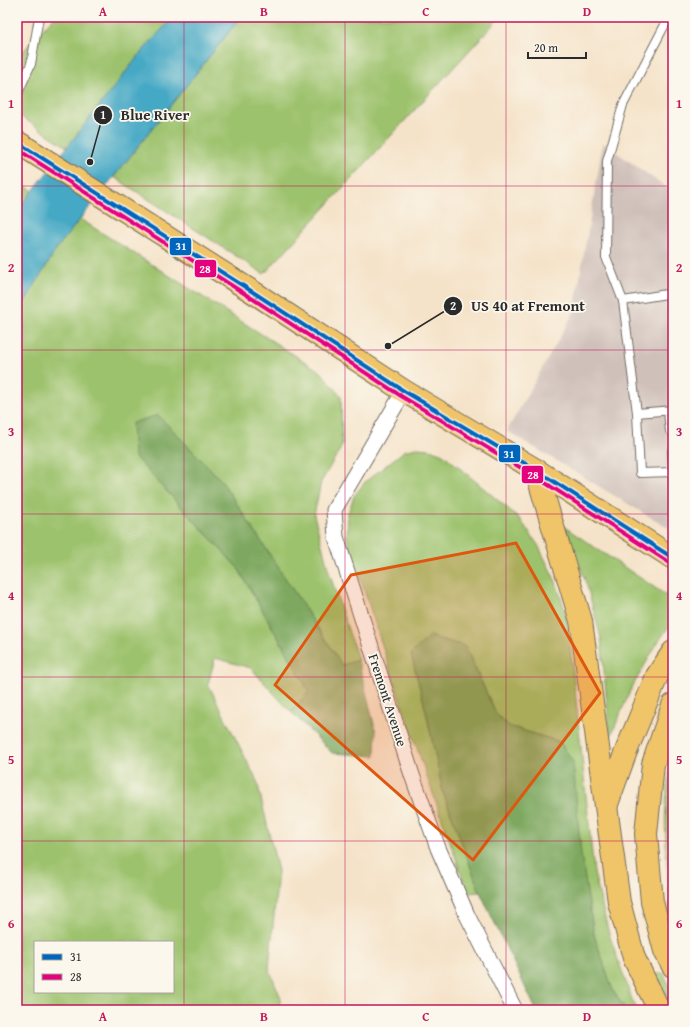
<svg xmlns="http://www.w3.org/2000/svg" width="690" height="1027" viewBox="0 0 690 1027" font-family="'Gentium Book Plus',serif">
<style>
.industrial{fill:#cfc0ba}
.green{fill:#9dc26d;stroke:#64764c;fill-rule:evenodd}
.forest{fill:#7ea860;stroke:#546a46}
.water{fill:#45a8c5;stroke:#386a78}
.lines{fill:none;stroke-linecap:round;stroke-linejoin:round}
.lane-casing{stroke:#726b62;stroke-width:10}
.street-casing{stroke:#726b62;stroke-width:17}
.primary-casing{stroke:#726b62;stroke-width:24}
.highway-casing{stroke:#726b62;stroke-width:24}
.lane{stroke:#fff;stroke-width:8}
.street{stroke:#fff;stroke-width:15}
.primary{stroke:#f0c469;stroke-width:22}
.highway{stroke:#f0c469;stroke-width:22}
.bus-1-casing{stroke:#fbf7ec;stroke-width:7}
.bus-2-casing{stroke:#fbf7ec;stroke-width:7}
.bus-1{stroke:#0065bd;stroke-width:4}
.bus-2{stroke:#e5007d;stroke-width:4}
.marked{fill:#df570e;fill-opacity:0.2;stroke:#df570e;stroke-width:3;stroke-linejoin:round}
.grid{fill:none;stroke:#c2185b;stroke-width:1;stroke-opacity:0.55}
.labels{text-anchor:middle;stroke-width:3.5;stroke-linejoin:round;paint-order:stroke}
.street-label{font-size:14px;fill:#2b2b2b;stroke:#fbf7ec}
.leader{fill:none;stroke:#2b2b2b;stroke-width:1.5}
.callout-dot{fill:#2b2b2b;stroke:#fbf7ec;stroke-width:1.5}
.mark-label{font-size:12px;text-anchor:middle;font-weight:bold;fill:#fff}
.callout-label{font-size:15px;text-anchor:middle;font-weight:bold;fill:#2b2b2b;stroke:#fbf7ec;stroke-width:3.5;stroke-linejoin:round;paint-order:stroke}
.line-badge{stroke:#fbf7ec;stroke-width:1.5}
.badge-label{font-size:11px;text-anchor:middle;font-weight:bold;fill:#fff}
.neatline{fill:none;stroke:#c2185b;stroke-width:1.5}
.grid-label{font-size:13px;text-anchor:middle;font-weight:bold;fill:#c2185b}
</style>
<rect width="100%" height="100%" fill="#fbf7ec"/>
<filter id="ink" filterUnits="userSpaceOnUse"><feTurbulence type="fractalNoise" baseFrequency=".025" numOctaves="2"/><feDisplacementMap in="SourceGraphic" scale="8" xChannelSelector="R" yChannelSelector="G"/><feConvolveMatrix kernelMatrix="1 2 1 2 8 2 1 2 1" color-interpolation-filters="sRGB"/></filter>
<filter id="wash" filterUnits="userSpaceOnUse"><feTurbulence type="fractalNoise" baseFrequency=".012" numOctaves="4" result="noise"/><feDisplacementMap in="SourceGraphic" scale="16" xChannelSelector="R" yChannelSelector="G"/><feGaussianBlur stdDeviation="0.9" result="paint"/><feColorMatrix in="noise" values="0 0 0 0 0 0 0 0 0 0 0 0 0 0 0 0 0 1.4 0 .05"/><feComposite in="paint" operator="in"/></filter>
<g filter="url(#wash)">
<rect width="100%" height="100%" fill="#f5e3c9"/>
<path class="industrial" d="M603,143L673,192V531L507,431L574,312Z"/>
<g class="green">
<path d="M54,17H173L139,55L67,147L17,114V58Z"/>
<path d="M241,17H500L264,274L114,177Z"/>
<path d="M17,181L33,191L17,211Z"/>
<path d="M80,219L321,372L341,396L342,446L321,482L314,515L329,572L358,660L342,666L221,480L134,456L238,568L309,691L291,712L251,668L215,658L208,684L257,781L278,871L269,969L281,998L278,1010H17V315L57,248ZM35,942H173V992H35Z"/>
<path d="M416,448L430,449L443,454L519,518L538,545L556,582L566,615L570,643L594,873L609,934L632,1000L638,1010H626L613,991L594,935L560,742L509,726L496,714L465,646L411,654L426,711L443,792L480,892L468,893L400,700L347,538L348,513L354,496L365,482L404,451Z"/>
<path d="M563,526L673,600V621L658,642L631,689L610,738L601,638L586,582Z"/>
<path d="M673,755V918L670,908C667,857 660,805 673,755Z"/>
<path d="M663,973L673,992V1007L655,975Z"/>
</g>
<g class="forest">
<path d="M158,415L221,480L342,665L358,660L376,732L375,756L332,753L291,712L309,691L238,568L134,456L132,423Z"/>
<path d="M429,636L465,646L496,714L509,726L560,742L573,762L581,854L594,935L613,991L626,1010H536L480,892L443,792L426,711L411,654Z"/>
</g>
<path class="water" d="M173,17H241L57,248L17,315V211L139,55Z"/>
</g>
<g filter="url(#ink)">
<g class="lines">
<defs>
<g id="lane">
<path d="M669,17L623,105L607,161L606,257L623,301L637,413L640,473L673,472"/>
<path d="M17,95L31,64L39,17"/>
<path d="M623,301L673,293"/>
<path d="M668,411L670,431"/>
<path d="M637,413L673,410"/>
<path d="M672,451L673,467"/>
</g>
<path id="street" d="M404,391L334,510L336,537L412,775L438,848L467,915L515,1010"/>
<path id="primary" d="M17,142L256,294L404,391L536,470L673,558"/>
<g id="highway">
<path d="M536,470L581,621L619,902L634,958L659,1010"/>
<path d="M673,705L653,764L646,834L652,902L665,951L673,966"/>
<path d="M607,804L625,754L657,676L673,652"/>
</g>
</defs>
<use href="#lane" class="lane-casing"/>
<use href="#street" class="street-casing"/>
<use href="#primary" class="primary-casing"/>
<use href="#highway" class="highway-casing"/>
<use href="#lane" class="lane"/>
<use href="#street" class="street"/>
<use href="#primary" class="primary"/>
<use href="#highway" class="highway"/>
<defs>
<path id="bus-1" d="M17,142L256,294L404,391L536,470L673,558"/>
<path id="bus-2" d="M17,149L253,299L401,396L533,475L670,563"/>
</defs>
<use href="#bus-1" class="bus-1-casing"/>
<use href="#bus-2" class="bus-2-casing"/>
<use href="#bus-1" class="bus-1"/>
<use href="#bus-2" class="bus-2"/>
</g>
</g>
<path class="marked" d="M516,543L600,693L473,860L275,685L351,575Z"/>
<path class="grid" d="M184,17V1010M345,17V1010M506,17V1010M17,186H673M17,350H673M17,514H673M17,677H673M17,841H673"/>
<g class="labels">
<g class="street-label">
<text transform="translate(388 700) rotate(72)" y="5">Fremont Avenue</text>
</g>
</g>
<path class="leader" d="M90 162L103 115M388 346L453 306"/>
<g class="callout-dot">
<circle cx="90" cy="162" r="4"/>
<circle cx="388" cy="346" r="4"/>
<circle cx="103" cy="115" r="10"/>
<circle cx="453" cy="306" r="10"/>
</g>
<g class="mark-label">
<text x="103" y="119">1</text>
<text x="453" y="310">2</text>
</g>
<g class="callout-label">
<text x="155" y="120">Blue River</text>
<text x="528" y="311">US 40 at Fremont</text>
</g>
<g class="line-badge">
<rect x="169" y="237" width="23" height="19" rx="4" fill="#0065bd"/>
<rect x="194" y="259" width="23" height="19" rx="4" fill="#e5007d"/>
<rect x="498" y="444" width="23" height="19" rx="4" fill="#0065bd"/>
<rect x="521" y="465" width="23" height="19" rx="4" fill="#e5007d"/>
</g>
<g class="badge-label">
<text x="181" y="250">31</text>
<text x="205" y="273">28</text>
<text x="509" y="458">31</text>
<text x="533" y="479">28</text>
</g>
<rect width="690" height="1027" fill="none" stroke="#fbf7ec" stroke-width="44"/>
<rect x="34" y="941" width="140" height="52" fill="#fbf7ec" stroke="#a8a59f"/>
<rect x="42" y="954" width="20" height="6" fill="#0065bd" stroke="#a8a59f"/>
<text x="70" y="961" font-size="12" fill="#2b2b2b">31</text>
<rect x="42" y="974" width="20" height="6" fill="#e5007d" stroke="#a8a59f"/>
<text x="70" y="981" font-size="12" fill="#2b2b2b">28</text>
<path d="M528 52v6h58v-6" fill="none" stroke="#2b2b2b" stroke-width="2"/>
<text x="534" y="52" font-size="12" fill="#2b2b2b" stroke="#fbf7ec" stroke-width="3" paint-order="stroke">20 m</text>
<rect x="22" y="22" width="646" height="983" class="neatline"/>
<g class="grid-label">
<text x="103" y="16">A</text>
<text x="264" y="16">B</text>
<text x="426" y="16">C</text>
<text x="587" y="16">D</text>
<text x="11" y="108">1</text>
<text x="679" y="108">1</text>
<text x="11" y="272">2</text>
<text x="679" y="272">2</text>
<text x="11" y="436">3</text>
<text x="679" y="436">3</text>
<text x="11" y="600">4</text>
<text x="679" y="600">4</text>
<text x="11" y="764">5</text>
<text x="679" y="764">5</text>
<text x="11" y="928">6</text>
<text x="679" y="928">6</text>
<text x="103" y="1021">A</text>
<text x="264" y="1021">B</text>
<text x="426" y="1021">C</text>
<text x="587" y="1021">D</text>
</g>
</svg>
